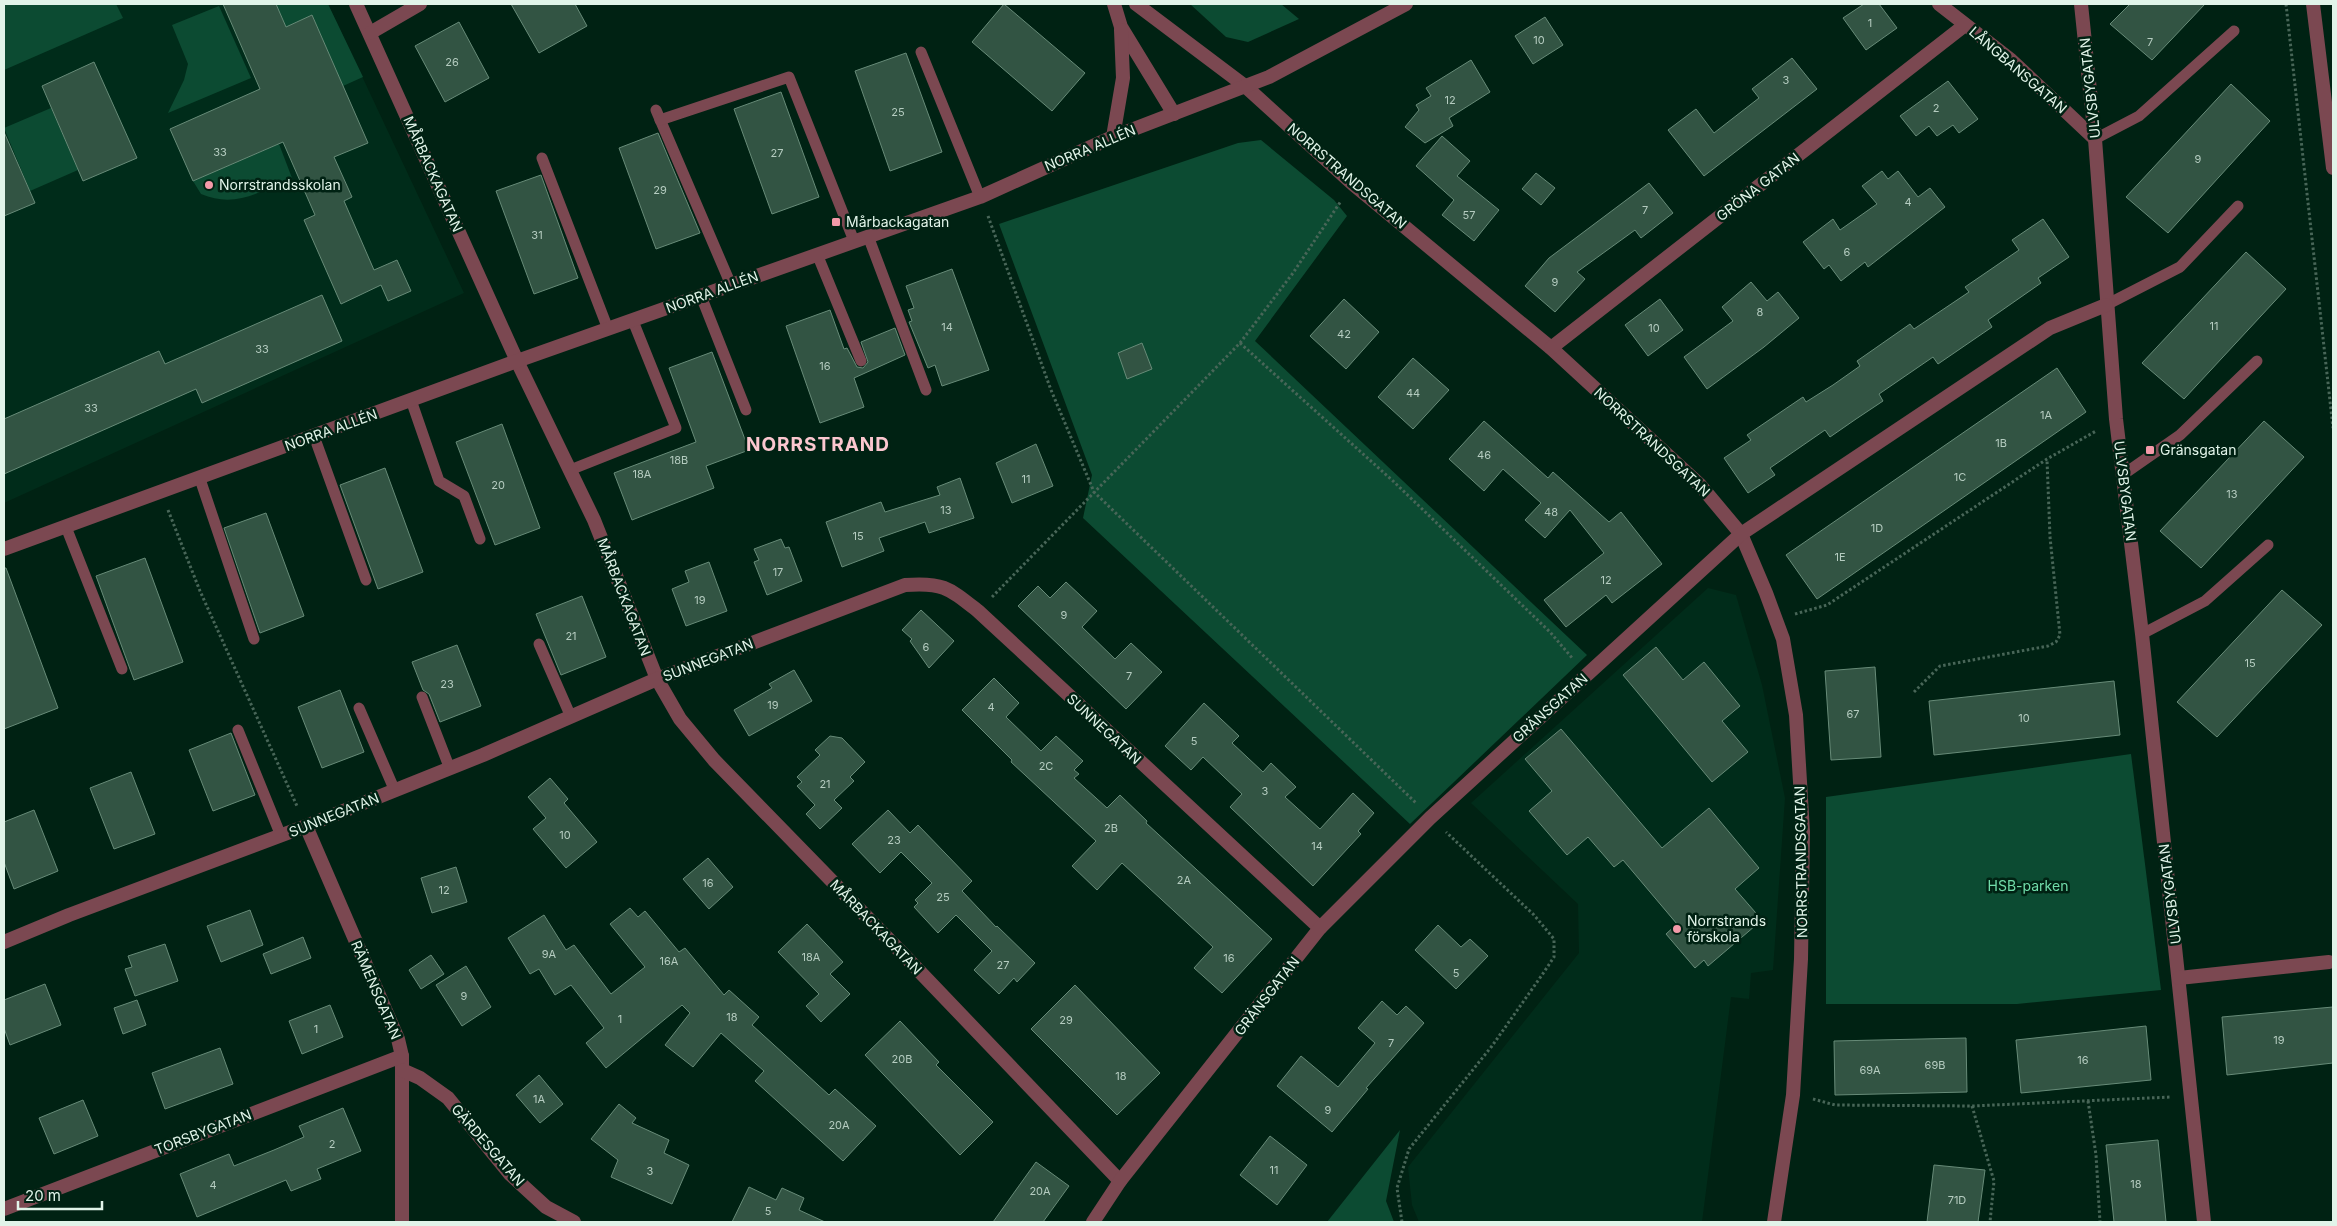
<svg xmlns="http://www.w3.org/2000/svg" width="2337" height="1226" viewBox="0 0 2337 1226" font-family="Inter,sans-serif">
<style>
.built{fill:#002c1a}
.green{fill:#0c4b32}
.building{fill:#325443;stroke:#678b78}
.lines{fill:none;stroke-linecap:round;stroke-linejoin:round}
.path{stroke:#486658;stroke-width:3;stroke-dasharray:2.5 2.5;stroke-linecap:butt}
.service{stroke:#7b4851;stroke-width:11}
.minor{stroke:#7b4851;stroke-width:14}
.tertiary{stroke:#7b4851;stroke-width:14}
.poi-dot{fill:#f39aa9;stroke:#002213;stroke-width:2}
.labels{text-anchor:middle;stroke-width:5;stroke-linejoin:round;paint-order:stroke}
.number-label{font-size:11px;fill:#b5ccc0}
.street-label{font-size:14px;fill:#e1f4e9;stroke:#002213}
.poi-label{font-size:14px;fill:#e1f4e9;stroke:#002213;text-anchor:start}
.park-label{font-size:14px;fill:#71ddaa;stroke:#002213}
.district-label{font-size:19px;font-weight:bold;letter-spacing:1px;fill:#fbc7cf;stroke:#002213}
</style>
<rect width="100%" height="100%" fill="#002213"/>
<g class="built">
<path d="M4,4H328L464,293L4,503Z"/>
<path d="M1708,588L1736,595L1762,685L1785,798L1773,970L1751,973L1749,999L1731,997L1702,1222H1419L1412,1205L1408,1167L1579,953L1578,904L1471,803Z"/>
</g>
<g class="green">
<path d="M4,4H116L123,18L4,70Z"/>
<path d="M276,4H328L363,77L343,86L312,15L286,27Z"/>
<path d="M1190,4H1281L1299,19L1248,42L1226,37Z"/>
<path d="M219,6L251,78L168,113L184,80L188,64L172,25Z"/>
<path d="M51,108L78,170L30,191L4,128Z"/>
<path d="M1261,140L1334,200L1347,216L1255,341L1587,655L1410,824L1083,518L1092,475L999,224L1238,143Z"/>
<path d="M279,144L292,178C260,191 236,209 201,194L193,181Z"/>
<path d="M2131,754L2161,990L2017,1004H1826V797Z"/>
<path d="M1400,1130L1386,1201L1394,1222H1327Z"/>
</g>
<g class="building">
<path d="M223,4H276L286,27L312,15L368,143L334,157L352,197L344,201L374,270L397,260L411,291L388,301L381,285L341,304L304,220L315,215L283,142L193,181L170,129L260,89Z"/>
<path d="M511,4H575L587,26L539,53Z"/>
<path d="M1004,4L1085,73L1052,111L972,42Z"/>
<path d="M1864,4H1879L1897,28L1866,50L1843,18Z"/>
<path d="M2130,4H2205L2152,60L2110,24Z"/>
<path d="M1545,17L1563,45L1533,64L1515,36Z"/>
<path d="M459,22L489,78L445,102L415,46Z"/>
<path d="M906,53L942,152L890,171L855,71Z"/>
<path d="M1792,58L1817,89L1704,176L1668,130L1696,109L1714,133L1759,98L1752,89Z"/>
<path d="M1471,60L1490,92L1449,118L1453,126L1425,143L1405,127L1419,110L1416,105L1431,96L1426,88Z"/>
<path d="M94,62L137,158L83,181L42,86Z"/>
<path d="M1948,81L1978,119L1959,133L1953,125L1937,136L1929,126L1916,136L1900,116Z"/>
<path d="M2231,84L2270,121L2168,233L2126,197Z"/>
<path d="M781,92L819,197L772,214L734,109Z"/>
<path d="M4,132L35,203L4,216Z"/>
<path d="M658,133L700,233L656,249L619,148Z"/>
<path d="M1442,136L1470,161L1457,176L1499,210L1474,241L1442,215L1454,200L1416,166Z"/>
<path d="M1882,171L1888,179L1898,171L1918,197L1930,188L1945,207L1868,267L1865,262L1841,281L1829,265L1824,269L1803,242L1833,219L1840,230L1877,204L1862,186Z"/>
<path d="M1536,173L1555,188L1541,205L1522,189Z"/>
<path d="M541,175L578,278L534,294L496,191Z"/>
<path d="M1649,183L1673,213L1641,238L1635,230L1577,272L1585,279L1555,312L1525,286L1549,258Z"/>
<path d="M2043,219L2069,257L2038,278L2041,283L1988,320L1992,327L1938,364L1933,357L1879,394L1883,401L1856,419L1830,437L1825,430L1770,468L1775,475L1748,493L1724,458L1751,440L1747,435L1803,397L1806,402L1833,385L1860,366L1857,361L1910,324L1914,329L1969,292L1965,287L2019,250L2012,240Z"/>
<path d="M2246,252L2286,289L2184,399L2142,363Z"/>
<path d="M952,269L989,370L942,386L935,365L928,368L909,322L912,321L908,310L914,308L906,286Z"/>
<path d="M1751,282L1767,301L1778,292L1799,318L1764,347L1707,389L1684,357L1733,321L1722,307Z"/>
<path d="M322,295L342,341L202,403L196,389L4,474V419L159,351L165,364Z"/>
<path d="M1344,299L1379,332L1346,369L1310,336Z"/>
<path d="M1660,299L1683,330L1648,356L1625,325Z"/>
<path d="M830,310L844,349L847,348L857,367L863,368L868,362L861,342L895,328L905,355L854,378L864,407L820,423L786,326Z"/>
<path d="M1142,343L1152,369L1127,379L1118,353Z"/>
<path d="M712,352L749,450L706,466L714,488L632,520L614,473L696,442L669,368Z"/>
<path d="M1413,358L1449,390L1413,429L1378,397Z"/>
<path d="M2057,368L2086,412L1817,599L1786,555Z"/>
<path d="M1484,421L1548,478L1553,472L1609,522L1621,512L1662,564L1612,603L1606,595L1566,627L1544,600L1604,553L1570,510L1545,538L1525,520L1541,503L1503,469L1484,491L1449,459Z"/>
<path d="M2264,421L2304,457L2201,568L2160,531Z"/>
<path d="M502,424L540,528L495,545L456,442Z"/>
<path d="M1036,444L1053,486L1012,503L996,463Z"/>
<path d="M385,468L423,572L378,589L340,485Z"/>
<path d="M960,478L974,518L929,533L925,522L879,538L884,551L842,567L826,522L881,502L885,512L940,495L937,487Z"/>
<path d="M266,513L304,616L260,633L224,528Z"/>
<path d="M781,539L785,548L789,547L802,581L767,595L754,562L759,560L754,549Z"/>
<path d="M145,558L183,662L134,680L96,576Z"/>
<path d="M709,562L727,611L686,626L672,589L689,582L685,571Z"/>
<path d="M4,568H6L58,708L4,729Z"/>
<path d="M1066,582L1097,611L1082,627L1115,659L1131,643L1162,672L1126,709L1018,606L1038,586L1050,598Z"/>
<path d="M2282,590L2322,625L2217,737L2177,702Z"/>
<path d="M582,596L606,657L561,675L536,614Z"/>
<path d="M921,610L954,641L929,668L910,641L912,639L902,630Z"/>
<path d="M457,645L481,706L440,722L429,694L423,690L412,662Z"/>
<path d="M1656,647L1683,680L1704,662L1740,706L1722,721L1748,752L1712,782L1623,675Z"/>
<path d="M1875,667L1881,757L1831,760L1825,671Z"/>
<path d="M794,670L812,701L749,736L734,710L772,688L769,684Z"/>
<path d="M994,678L1019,703L1006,717L1041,751L1056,736L1083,761L1074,770L1079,774L1074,778L1107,808L1120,795L1147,821L1146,823L1272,939L1222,993L1194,968L1213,947L1122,863L1097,890L1072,866L1096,841L1011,762L1012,760L962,710Z"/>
<path d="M2114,681L2120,735L1934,755L1929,701Z"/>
<path d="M340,690L364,752L322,768L298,707Z"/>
<path d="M1204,703L1239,736L1232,743L1263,772L1271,763L1296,787L1285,797L1320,829L1353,793L1374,813L1358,831L1361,834L1313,886L1230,807L1242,794L1203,757L1191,770L1165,746Z"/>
<path d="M1561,729L1662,848L1709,808L1759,868L1735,889L1762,920L1708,966L1704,960L1695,968L1666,934L1677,924L1623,860L1614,867L1588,837L1567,855L1529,811L1552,791L1525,759Z"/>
<path d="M231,733L255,795L213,811L189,750Z"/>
<path d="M830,736L842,738L865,762L850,777L854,781L834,800L842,808L820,829L806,814L815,805L797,786L802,782L797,777L820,755L815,750Z"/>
<path d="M131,772L155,834L114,849L90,788Z"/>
<path d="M550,778L568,799L564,803L597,842L566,868L533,829L546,818L528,797Z"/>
<path d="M34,810L58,871L14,889L4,862V822Z"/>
<path d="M888,810L910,833L918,825L972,881L962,891L996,927L997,926L1035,963L1017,982L1014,978L999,994L974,970L992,951L956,915L938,933L914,907L918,903L915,900L932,883L901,852L880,873L852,844Z"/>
<path d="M708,858L733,887L709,909L683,879Z"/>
<path d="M456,867L467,902L432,913L421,878Z"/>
<path d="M630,908L638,917L645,911L679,952L685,948L724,995L729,990L759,1017L752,1025L829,1095L835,1089L876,1126L843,1161L755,1081L764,1071L721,1033L693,1067L665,1045L690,1013L682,1005L606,1068L586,1043L604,1028L571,985L555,995L539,969L530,974L508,938L544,915L566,950L574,945L611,994L645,967L610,924Z"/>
<path d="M250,910L263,945L221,962L207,926Z"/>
<path d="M807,924L843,962L830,974L850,994L821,1022L806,1006L819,994L778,952Z"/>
<path d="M1438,925L1461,947L1470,939L1488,956L1456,989L1415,950Z"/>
<path d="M303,937L311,958L271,974L263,954Z"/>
<path d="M165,944L178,981L135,996L125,969L132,967L128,956Z"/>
<path d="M431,955L444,974L421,989L409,970Z"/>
<path d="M466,966L491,1007L462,1026L436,985Z"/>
<path d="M45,984L61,1025L10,1045L4,1028V1000Z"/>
<path d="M1075,985L1160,1073L1117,1115L1031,1029Z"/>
<path d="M137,1000L146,1025L123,1034L114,1008Z"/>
<path d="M1382,1001L1397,1015L1406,1006L1424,1023L1366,1088L1368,1089L1332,1132L1277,1086L1301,1056L1338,1087L1375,1043L1358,1028Z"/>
<path d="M330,1005L343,1037L302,1054L289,1021Z"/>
<path d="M2333,1007V1063L2227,1075L2222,1017Z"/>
<path d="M900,1021L939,1062L936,1065L993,1122L960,1155L865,1055Z"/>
<path d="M2146,1026L2151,1080L2021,1093L2016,1040Z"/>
<path d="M1966,1038L1967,1092L1835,1095L1834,1041Z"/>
<path d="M220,1048L233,1084L165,1109L152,1073Z"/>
<path d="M539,1075L563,1104L540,1123L516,1095Z"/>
<path d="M83,1100L98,1136L54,1154L39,1118Z"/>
<path d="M619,1104L636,1118L632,1123L669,1140L664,1153L689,1165L672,1204L611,1177L618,1160L591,1139Z"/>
<path d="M343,1108L361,1151L317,1169L321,1179L291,1191L286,1180L197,1217L180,1174L229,1154L234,1166L274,1150L304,1137L299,1126Z"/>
<path d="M1270,1136L1307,1165L1277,1205L1240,1175Z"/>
<path d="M2158,1140L2166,1222H2114L2106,1145Z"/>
<path d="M1036,1162L1069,1186L1043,1222H993Z"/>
<path d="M1934,1165L1985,1170L1978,1222H1927Z"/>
<path d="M749,1187L776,1200L782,1188L804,1198L799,1210L825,1222H732Z"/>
</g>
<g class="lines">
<g class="path">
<path d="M2286,4L2333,428"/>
<path d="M988,216L1051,390L1094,492L1416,803"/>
<path d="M1240,343L1393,481L1550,632L1573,659"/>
<path d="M168,510L200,591L297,806"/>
<path d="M992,597L1240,343L1293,273L1341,201"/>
<path d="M1795,614L1827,605L2047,459L2096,431"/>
<path d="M1914,692L1940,666L2048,646L2056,642L2060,635L2050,537L2047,460"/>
<path d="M1813,1099L1835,1105L1972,1106L2171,1097"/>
<path d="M2088,1101L2096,1155L2100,1222"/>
<path d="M1972,1106L1994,1181L1990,1222"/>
<path d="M1402,1222L1397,1188L1409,1149L1492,1046L1542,975L1554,957V939L1534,915L1446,832"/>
</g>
<g class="service">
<path d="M921,52L980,197"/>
<path d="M656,110L731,285"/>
<path d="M660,120L789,77L854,241"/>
<path d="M2095,139L2139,116L2234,31"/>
<path d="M542,158L608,329"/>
<path d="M868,236L926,390"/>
<path d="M817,254L861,361"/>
<path d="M701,296L746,410"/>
<path d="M2106,305L2180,267L2238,206"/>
<path d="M411,400L439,481L464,496L480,539"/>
<path d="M314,436L366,580"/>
<path d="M570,470L676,428L633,321"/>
<path d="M2124,474L2180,435L2257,361"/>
<path d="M200,479L254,639"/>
<path d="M66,527L122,669"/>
<path d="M2142,634L2205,601L2268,545"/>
<path d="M539,644L571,717"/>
<path d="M422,697L450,769"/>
<path d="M359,708L395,791"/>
<path d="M238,730L281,836"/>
</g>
<g class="minor">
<path d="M356,4L517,361L594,520L657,679L680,719L714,760L900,951L1120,1181"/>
<path d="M1114,4L1121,27L1174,114"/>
<path d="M1136,4L1245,86L1353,184L1551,348L1700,485L1741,534L1766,593L1783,639L1796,715L1803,832L1801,959L1793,1095L1774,1222"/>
<path d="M1939,4L2011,60L2095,139"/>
<path d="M2081,4L2095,139L2116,419L2142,634L2204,1222"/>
<path d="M370,33L420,4"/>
<path d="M1113,137L1123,78L1121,30"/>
<path d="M1551,348L1965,25"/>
<path d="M306,826L398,1039L402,1056V1222"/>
<path d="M4,942L69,915L306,826L483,755L657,679L905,585C943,582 949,588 978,611L1320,928"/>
<path d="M2179,978L2329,962"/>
<path d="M402,1070L420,1078L448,1098L510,1174L546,1207L574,1222"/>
<path d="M4,1209L402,1056"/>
<path d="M1093,1222L1120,1181L1320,928L1430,818L1741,534L2050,328L2106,305"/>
</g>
<g class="tertiary">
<path d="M2313,4L2333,168"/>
<path d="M4,549L517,361L980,197L1113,137L1269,77L1406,4"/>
</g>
</g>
<g class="poi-dot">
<circle cx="209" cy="185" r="5"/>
<rect x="831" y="217" width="10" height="10" rx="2.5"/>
<rect x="2145" y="445" width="10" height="10" rx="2.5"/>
<circle cx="1677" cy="929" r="5"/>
</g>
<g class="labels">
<g class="number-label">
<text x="1870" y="27">1</text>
<text x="1539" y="44">10</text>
<text x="2150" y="46">7</text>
<text x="452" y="66">26</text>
<text x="1786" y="84">3</text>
<text x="1450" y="104">12</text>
<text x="1936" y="112">2</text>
<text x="898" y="116">25</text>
<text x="220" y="156">33</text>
<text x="777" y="157">27</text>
<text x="2198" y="163">9</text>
<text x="660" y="194">29</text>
<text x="1908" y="206">4</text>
<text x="1645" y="214">7</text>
<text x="1469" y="219">57</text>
<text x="537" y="239">31</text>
<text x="1847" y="256">6</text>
<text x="1555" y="286">9</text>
<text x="1760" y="316">8</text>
<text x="2214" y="330">11</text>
<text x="947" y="331">14</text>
<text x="1654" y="332">10</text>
<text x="1344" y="338">42</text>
<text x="262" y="353">33</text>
<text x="825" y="370">16</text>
<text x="1413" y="397">44</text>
<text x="91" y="412">33</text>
<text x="2046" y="419">1A</text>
<text x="2001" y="447">1B</text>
<text x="1484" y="459">46</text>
<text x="679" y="464">18B</text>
<text x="642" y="478">18A</text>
<text x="1960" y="481">1C</text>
<text x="1026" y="483">11</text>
<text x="498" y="489">20</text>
<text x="2232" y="498">13</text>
<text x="946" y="514">13</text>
<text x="1551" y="516">48</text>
<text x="1877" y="532">1D</text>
<text x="858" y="540">15</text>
<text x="1840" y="561">1E</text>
<text x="778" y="576">17</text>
<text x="1606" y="584">12</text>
<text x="700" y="604">19</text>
<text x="1064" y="619">9</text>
<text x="571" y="640">21</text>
<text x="926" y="651">6</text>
<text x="2250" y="667">15</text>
<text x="1129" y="680">7</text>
<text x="447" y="688">23</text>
<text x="773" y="709">19</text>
<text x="991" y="711">4</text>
<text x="1853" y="718">67</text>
<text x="2024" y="722">10</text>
<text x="1194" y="745">5</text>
<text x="1046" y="770">2C</text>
<text x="825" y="788">21</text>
<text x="1265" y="795">3</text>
<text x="1111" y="832">2B</text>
<text x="565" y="839">10</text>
<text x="894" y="844">23</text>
<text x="1317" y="850">14</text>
<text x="1184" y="884">2A</text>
<text x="708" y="887">16</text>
<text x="444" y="894">12</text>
<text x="943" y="901">25</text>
<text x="549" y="958">9A</text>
<text x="811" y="961">18A</text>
<text x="1229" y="962">16</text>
<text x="669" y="965">16A</text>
<text x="1003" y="969">27</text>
<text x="1456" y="977">5</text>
<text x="464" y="1000">9</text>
<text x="732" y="1021">18</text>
<text x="620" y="1023">1</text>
<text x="1066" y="1024">29</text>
<text x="316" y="1033">1</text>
<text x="2279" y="1044">19</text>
<text x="1391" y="1047">7</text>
<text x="902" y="1063">20B</text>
<text x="2083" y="1064">16</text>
<text x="1935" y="1069">69B</text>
<text x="1870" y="1074">69A</text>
<text x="1121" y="1080">18</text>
<text x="539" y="1103">1A</text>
<text x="1328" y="1114">9</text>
<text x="839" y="1129">20A</text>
<text x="332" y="1148">2</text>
<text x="1274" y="1174">11</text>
<text x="650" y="1175">3</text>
<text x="2136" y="1188">18</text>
<text x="213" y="1189">4</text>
<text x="1040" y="1195">20A</text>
<text x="1957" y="1204">71D</text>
<text x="768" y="1215">5</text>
</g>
<g class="street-label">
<text transform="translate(2018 70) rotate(41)" y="5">LÅNGBANSGATAN</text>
<text transform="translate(2090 88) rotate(-96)" y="5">ULVSBYGATAN</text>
<text transform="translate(1090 148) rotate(-23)" y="5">NORRA ALLÉN</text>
<text transform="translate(433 174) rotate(66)" y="5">MÅRBACKAGATAN</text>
<text transform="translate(1347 176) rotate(41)" y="5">NORRSTRANDSGATAN</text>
<text transform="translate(1758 187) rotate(-38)" y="5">GRÖNA GATAN</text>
<text transform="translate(712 292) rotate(-20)" y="5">NORRA ALLÉN</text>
<text transform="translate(331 430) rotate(-20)" y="5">NORRA ALLÉN</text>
<text transform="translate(1652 442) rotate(43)" y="5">NORRSTRANDSGATAN</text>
<text transform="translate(2125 491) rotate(83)" y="5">ULVSBYGATAN</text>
<text transform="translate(624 597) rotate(69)" y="5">MÅRBACKAGATAN</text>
<text transform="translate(708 660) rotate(-21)" y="5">SUNNEGATAN</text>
<text transform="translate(1550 708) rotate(-42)" y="5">GRÄNSGATAN</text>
<text transform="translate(1104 729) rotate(43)" y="5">SUNNEGATAN</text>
<text transform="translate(334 815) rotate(-22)" y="5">SUNNEGATAN</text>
<text transform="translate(1801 862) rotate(-91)" y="5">NORRSTRANDSGATAN</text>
<text transform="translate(2170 894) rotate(-97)" y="5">ULVSBYGATAN</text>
<text transform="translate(876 927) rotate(46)" y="5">MÅRBACKAGATAN</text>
<text transform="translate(376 990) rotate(67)" y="5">RÄMENSGATAN</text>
<text transform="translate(1267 996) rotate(-52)" y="5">GRÄNSGATAN</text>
<text transform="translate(203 1132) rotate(-21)" y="5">TORSBYGATAN</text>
<text transform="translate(488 1145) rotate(49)" y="5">GÄRDESGATAN</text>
</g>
<g class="poi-label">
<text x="219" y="190">Norrstrandsskolan</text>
<text x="846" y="227">Mårbackagatan</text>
<text x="2160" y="455">Gränsgatan</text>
<text x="1687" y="926">Norrstrands<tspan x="1687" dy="16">förskola</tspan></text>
</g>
<g class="park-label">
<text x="2028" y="891">HSB-parken</text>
</g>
<g class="district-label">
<text x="818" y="451">NORRSTRAND</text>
</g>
</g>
<rect width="2337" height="1226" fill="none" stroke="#e1f4e9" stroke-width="10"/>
<path d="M18 1201v8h84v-8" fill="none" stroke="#e1f4e9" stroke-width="2.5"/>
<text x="25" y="1201" font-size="15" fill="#e1f4e9" stroke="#002213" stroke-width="4" paint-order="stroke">20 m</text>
</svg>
